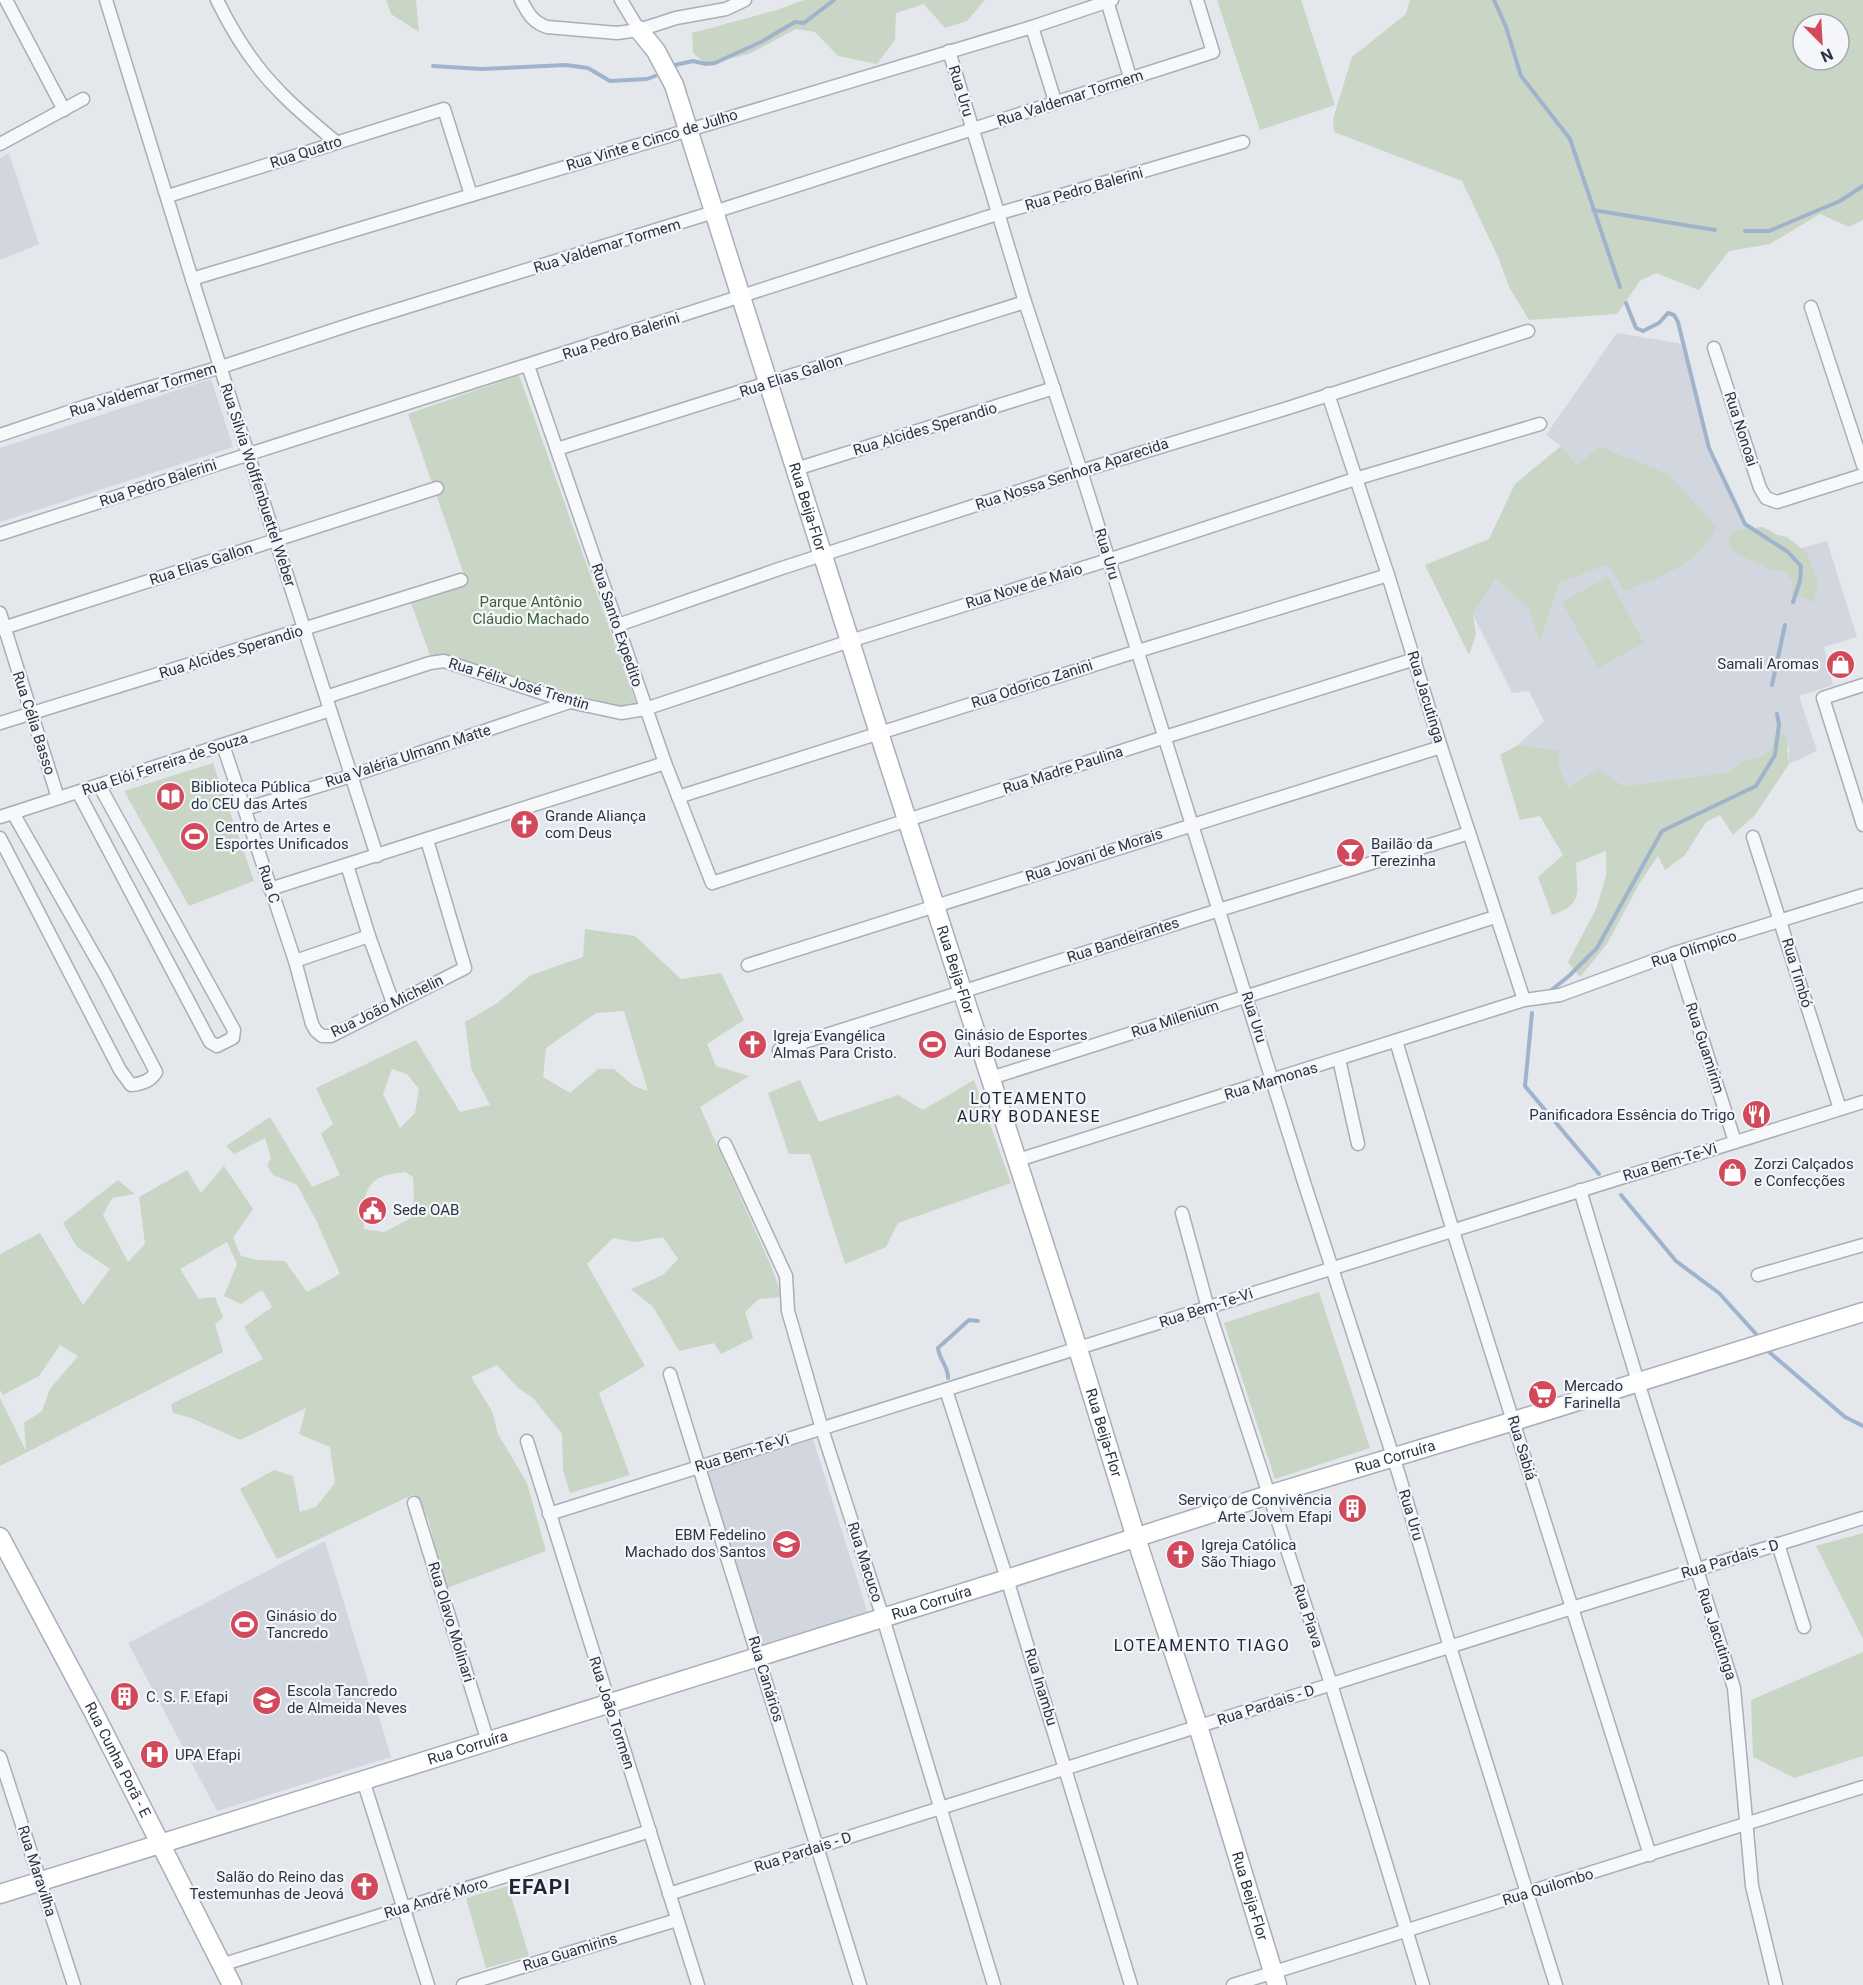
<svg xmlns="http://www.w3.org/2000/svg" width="1863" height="1985" viewBox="0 0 1863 1985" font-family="Roboto,sans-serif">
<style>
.built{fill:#d2d6de}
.green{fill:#c9d6c5;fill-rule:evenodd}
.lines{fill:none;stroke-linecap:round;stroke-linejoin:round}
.stream{stroke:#9fb4cc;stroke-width:4}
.street-casing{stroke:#a9aeb7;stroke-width:15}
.secondary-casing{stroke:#a9aeb7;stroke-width:21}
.street{stroke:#f7f8fa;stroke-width:12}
.secondary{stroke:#fff;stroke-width:18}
.labels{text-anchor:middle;stroke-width:4.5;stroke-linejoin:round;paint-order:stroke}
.street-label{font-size:15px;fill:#2b3445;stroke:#f4f6f9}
.park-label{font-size:15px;fill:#3f6138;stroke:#f4f6f9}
.poi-label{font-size:15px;fill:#2b3445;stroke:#f4f6f9;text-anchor:start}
.neighbourhood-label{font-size:16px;letter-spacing:1.5px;fill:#1d2536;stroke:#f4f6f9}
.district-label{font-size:21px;font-weight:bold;letter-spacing:1.5px;fill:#1d2536;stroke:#f4f6f9}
</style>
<rect width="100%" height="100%" fill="#e4e7ec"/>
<g class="built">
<path d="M9,153L39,244L0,260V158Z"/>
<path d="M1617,333L1683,344L1709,448L1745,524L1788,552L1827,541L1857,637L1824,647L1833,685L1799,696L1817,751L1789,764V747L1772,748L1762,755L1743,761L1729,772L1622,786L1568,789L1559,767V750L1518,745L1544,721L1529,691L1512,693L1473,615L1496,578L1528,609L1540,640L1559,583L1608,563L1624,591L1628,458L1599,446L1577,465L1561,446L1546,435Z"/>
<path d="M211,379L233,447L0,522V448Z"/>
<path d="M813,1439L868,1614L760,1648L705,1473Z"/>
<path d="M325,1541L391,1757L217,1811L128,1643Z"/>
</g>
<g class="green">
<path d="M386,0H416L419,32L391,14Z"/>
<path d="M804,0H985L967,21L945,28L924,4L896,13L895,40L877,64L838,56L815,32L796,29L749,54L706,64L693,53L692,33L777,10Z"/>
<path d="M1217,0H1301L1335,105L1260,130Z"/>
<path d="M1410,0H1863V220L1849,227L1820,214L1770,244L1729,251L1699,290L1656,273L1640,281L1617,314L1529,320L1509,287L1499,259L1462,181L1334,132L1333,119L1352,57L1406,14ZM1803,24H1839V60H1803Z"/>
<path d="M519,375L637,706L628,709L437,656L431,658L411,603L467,583L408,414Z"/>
<path d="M1561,446L1577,465L1599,446L1668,474L1717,527C1700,564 1660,577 1624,591L1608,564L1559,583L1540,641L1528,609L1496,578L1473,615L1476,635L1469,655L1425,565L1489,539L1515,484Z"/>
<path d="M1763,527L1778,535L1787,537L1807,553L1818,582L1814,602L1791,593L1793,582L1786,572L1769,569L1733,552L1728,541L1734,530Z"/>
<path d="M1608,577L1644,643L1598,668L1562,602Z"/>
<path d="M1776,734L1786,735L1789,764L1755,815L1733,835L1720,815L1706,822L1685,855L1665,870L1658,856L1639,884L1607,944L1580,977L1568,962L1596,909L1606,876V851L1576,863C1577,892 1584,904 1552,915L1538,877L1563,855L1540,816L1520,820L1500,755L1518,745L1559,750V767L1568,788L1598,769L1623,786L1729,772L1743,761L1763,755L1772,748Z"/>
<path d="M213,763L254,881L189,906L124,791Z"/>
<path d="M585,929L635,936L681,979L721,973L744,1020L707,1044L716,1066L749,1076L700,1107L772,1268L782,1297L759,1299L745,1312L753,1338L721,1354L714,1343L679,1351L653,1307L631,1289L663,1275L678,1259L663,1237L635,1242L613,1238L587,1264L645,1366L599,1393L630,1475L570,1493L563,1470L562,1434L533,1398L518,1388L497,1365L471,1377L492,1411L498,1434L527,1483L546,1551L444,1589L429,1521L414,1494L277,1559L240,1489L274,1470L293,1476L300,1512L316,1507L335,1483L330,1447L299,1434L306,1408L240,1440L191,1418L173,1413L171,1404L263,1359L244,1327L272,1307L262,1290L241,1304L224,1296L237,1264L227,1242L180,1269L199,1299L215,1297L223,1317L215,1324L223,1352L0,1466V1398L26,1451L24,1423L42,1411L50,1389L78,1356L60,1345L39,1376L3,1395L0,1390V1254L40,1233L83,1305L110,1269L77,1247L63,1223L118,1180L135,1194L112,1198L103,1215L128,1262L145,1244L139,1197L187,1170L201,1193L224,1166L253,1209L233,1238L241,1256L257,1260L285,1261L307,1292L340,1274L316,1220L297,1185L273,1175L267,1166L271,1158L265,1138L234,1154L226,1146L270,1117L312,1187L340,1175L321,1134L333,1124L316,1088L416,1040L460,1112L490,1105L471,1068L465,1022L496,1004L531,975L583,957ZM624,1011L648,1091L634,1086L614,1069H598L570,1093L543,1077L546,1048L596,1013ZM392,1069L407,1074L419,1089L415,1113L400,1128L383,1094ZM405,1172L413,1177L414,1196L411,1218L384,1232L364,1229C363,1211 361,1186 381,1177C388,1174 398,1173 405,1172Z"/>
<path d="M800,1080L819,1122L898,1095L923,1110L974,1080L1011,1183L898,1223L886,1247L845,1264L810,1154H789L768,1093Z"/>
<path d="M1319,1292L1370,1448L1275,1479L1224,1323Z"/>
<path d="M1863,1533V1639L1816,1546Z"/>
<path d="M1863,1652V1756L1794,1778L1753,1757L1751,1700Z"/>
<path d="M508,1886L529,1956L486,1968L466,1898Z"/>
</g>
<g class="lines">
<g class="stream">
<path d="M1494,0L1506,27L1521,76L1570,139L1620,287"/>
<path d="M675,65L693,61L706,64L715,63L761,42L795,22L804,23L834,0"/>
<path d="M433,66L481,69L566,65L588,68L610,81L647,79L655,76"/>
<path d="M1593,210L1715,230"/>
<path d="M1745,231H1769L1840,201L1863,186"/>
<path d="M1626,303L1636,328L1643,331L1659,323L1668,313L1674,315L1678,322L1709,448L1745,524L1788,552L1801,566L1800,581L1793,602"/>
<path d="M1772,685L1785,625"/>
<path d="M1548,993L1570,975L1597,948L1662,831L1756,786L1775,755L1779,724L1777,714"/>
<path d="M1532,1013L1525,1086L1599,1174"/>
<path d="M1621,1195L1676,1261L1719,1293L1756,1334"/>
<path d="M1769,1352L1845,1417L1863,1426"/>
<path d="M948,1378C949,1368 939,1359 938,1348L969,1320L978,1321"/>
</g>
<defs>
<g id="street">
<path d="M6,0L64,110"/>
<path d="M106,0L192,279L377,856"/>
<path d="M217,0C233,33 254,66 280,92C297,110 317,126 336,142"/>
<path d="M521,0C528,13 532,22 547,27L617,33L639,30L676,18L726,9L745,0"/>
<path d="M621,0L639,30"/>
<path d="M1107,1L1130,77"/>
<path d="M1032,27L1055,101"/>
<path d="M949,51L1025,302L1081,471L1303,1179L1399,1475L1450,1647L1556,1985"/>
<path d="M0,144L83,99"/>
<path d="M168,196L444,109L471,195"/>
<path d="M192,279L1032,27L1112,0"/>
<path d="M1811,307L1863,465"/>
<path d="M1714,348L1760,488L1766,498L1777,502L1863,475"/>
<path d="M528,366L665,763L712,883L1165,737L1415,659"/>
<path d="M1328,394L1388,575L1441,747L1524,1000"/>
<path d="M0,435L86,406L221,367L358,322L714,212L1213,52L1197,0"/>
<path d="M557,449L1025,302"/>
<path d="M796,469L1054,388"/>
<path d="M0,534L997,214L1243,142"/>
<path d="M0,613L58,798"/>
<path d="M618,625L782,568L1081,471L1288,408L1528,331"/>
<path d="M0,629L437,488"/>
<path d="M1863,685L1823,698L1863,825"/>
<path d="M326,697L430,663L444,661L570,702L621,713L645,709L850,641L1108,560L1355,479L1540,424"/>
<path d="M0,723L461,580"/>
<path d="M223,745L295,961L312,1024L316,1031L322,1036H331L465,968L427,840"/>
<path d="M78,792L210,1042L217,1046L233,1038L234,1030L99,785"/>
<path d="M678,797L1138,651L1388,575"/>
<path d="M245,809L351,776L570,702"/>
<path d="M0,817L330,710"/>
<path d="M1753,837L1840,1109"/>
<path d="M0,838L120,1070L131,1085C142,1084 151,1081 156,1072L106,976L13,813"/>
<path d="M347,865L369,936L393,1003"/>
<path d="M270,889L665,763"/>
<path d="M1675,953L1735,1142"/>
<path d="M295,961L369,936"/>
<path d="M748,965C979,894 1209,818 1441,747"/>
<path d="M1396,1041L1453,1231L1650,1855"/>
<path d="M779,1050L1219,910L1469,833"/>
<path d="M1339,1059L1358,1144"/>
<path d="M991,1078L1495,917"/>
<path d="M725,1144L786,1276L788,1311L822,1429L883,1618L994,1985"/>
<path d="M1018,1160L1524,1000L1560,995L1675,953L1863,895"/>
<path d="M1580,1190L1638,1382L1734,1688L1752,1886L1776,1985"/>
<path d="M1182,1213L1208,1308L1331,1684L1423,1985"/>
<path d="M1758,1275L1863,1245"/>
<path d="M670,1374L860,1985"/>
<path d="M946,1390L1007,1579L1131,1985"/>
<path d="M527,1441L698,1985"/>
<path d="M414,1503L488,1742"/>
<path d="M549,1514L1863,1102"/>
<path d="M1778,1544L1804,1627"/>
<path d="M0,1757L74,1985"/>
<path d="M363,1780L428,1985"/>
<path d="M669,1894L1572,1608L1863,1518"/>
<path d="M221,1965L650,1831"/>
<path d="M463,1985L677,1920"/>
<path d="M1233,1985L1863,1787"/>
</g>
<g id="secondary">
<path id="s1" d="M639,30L656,51L674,85L879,733L1078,1349L1136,1538L1198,1726L1277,1985"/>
<path id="s2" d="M0,1537L93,1711L232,1985"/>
<path id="s3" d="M0,1894L1007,1579L1268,1495L1514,1421L1863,1312"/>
</g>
</defs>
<use href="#street" class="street-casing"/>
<use href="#secondary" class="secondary-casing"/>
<use href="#street" class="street"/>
<use href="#secondary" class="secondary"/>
</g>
<defs>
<symbol id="shop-disc" viewBox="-11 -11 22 22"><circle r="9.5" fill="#d1495b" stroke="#f4f6f9"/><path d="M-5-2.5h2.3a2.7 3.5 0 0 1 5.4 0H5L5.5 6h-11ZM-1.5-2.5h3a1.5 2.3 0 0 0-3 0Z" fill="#fff"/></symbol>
<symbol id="library-disc" viewBox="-11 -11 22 22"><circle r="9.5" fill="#d1495b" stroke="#f4f6f9"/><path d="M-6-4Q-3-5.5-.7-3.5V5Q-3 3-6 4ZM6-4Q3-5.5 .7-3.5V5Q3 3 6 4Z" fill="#fff"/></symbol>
<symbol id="church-disc" viewBox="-11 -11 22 22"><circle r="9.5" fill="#d1495b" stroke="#f4f6f9"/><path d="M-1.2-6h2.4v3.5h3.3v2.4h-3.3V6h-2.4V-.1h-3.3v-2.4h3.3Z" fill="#fff"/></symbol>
<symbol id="stadium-disc" viewBox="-11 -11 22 22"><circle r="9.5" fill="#d1495b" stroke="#f4f6f9"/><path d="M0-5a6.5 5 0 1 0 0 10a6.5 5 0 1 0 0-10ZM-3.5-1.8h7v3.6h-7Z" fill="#fff"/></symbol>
<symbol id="bar-disc" viewBox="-11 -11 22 22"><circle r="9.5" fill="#d1495b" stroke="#f4f6f9"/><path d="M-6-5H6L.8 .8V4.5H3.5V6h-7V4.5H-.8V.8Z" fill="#fff"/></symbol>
<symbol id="restaurant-disc" viewBox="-11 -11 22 22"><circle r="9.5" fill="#d1495b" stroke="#f4f6f9"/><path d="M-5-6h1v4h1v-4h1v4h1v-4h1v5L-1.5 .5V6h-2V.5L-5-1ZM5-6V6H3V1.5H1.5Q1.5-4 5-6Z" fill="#fff"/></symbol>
<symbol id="civic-disc" viewBox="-11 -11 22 22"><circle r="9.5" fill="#d1495b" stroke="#f4f6f9"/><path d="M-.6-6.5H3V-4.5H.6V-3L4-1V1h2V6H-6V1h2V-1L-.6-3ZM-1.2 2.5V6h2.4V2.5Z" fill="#fff"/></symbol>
<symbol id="supermarket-disc" viewBox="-11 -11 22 22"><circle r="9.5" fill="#d1495b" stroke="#f4f6f9"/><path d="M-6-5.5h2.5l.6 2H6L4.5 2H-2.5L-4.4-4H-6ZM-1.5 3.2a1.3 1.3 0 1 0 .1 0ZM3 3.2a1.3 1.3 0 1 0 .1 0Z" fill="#fff"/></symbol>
<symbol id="building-disc" viewBox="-11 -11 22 22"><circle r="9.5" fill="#d1495b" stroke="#f4f6f9"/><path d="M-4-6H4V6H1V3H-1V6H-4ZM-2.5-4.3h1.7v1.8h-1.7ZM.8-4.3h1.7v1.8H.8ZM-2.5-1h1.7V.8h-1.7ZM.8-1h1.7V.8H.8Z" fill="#fff"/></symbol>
<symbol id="school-disc" viewBox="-11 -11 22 22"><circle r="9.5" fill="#d1495b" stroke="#f4f6f9"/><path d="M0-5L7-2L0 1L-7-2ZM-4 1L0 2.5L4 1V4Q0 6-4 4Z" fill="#fff"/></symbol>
<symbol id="hospital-disc" viewBox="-11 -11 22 22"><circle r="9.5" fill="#d1495b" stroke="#f4f6f9"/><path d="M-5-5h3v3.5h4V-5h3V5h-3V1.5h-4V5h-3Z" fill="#fff"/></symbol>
</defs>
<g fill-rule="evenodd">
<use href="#shop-disc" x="1824" y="648" width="33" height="33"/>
<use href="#library-disc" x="154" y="780" width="33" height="33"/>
<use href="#church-disc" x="508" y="808" width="33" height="33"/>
<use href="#stadium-disc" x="178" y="820" width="33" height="33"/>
<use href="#bar-disc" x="1334" y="836" width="33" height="33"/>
<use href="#stadium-disc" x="916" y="1028" width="33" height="33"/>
<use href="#church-disc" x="736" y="1028" width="33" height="33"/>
<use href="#restaurant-disc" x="1740" y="1098" width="33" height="33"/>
<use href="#shop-disc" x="1716" y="1156" width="33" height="33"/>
<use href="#civic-disc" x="356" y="1194" width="33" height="33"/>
<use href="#supermarket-disc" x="1526" y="1378" width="33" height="33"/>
<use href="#building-disc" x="1336" y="1492" width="33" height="33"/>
<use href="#school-disc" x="770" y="1528" width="33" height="33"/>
<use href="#church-disc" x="1164" y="1538" width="33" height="33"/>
<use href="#stadium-disc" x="228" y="1608" width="33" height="33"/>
<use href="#building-disc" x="108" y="1680" width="33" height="33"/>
<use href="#school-disc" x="250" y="1684" width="33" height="33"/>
<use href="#hospital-disc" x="138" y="1738" width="33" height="33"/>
<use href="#church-disc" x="348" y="1870" width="33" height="33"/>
</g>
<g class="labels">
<g class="street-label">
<text transform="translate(961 91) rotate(73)" y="5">Rua Uru</text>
<text transform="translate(1070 98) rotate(-18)" y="5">Rua Valdemar Tormem</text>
<text transform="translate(652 140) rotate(-17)" y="5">Rua Vinte e Cinco de Julho</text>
<text transform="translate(306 152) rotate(-18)" y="5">Rua Quatro</text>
<text transform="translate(1084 189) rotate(-16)" y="5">Rua Pedro Balerini</text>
<text transform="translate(607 246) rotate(-17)" y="5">Rua Valdemar Tormem</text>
<text transform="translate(621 336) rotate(-18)" y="5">Rua Pedro Balerini</text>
<text transform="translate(791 376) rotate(-18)" y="5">Rua Elias Gallon</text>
<text transform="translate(143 390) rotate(-17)" y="5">Rua Valdemar Tormem</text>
<text transform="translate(925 429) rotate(-17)" y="5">Rua Alcides Sperandio</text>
<text transform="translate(1741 429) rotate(72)" y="5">Rua Nonoai</text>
<text transform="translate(1072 474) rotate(-18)" y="5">Rua Nossa Senhora Aparecida</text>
<text transform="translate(158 483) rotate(-18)" y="5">Rua Pedro Balerini</text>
<text transform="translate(258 485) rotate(72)" y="5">Rua Silvia Wolffenbuettel Weber</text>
<text dy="5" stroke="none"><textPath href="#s1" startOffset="508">Rua Beija-Flor</textPath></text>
<text transform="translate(1107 554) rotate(73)" y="5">Rua Uru</text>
<text transform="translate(201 564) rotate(-18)" y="5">Rua Elias Gallon</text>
<text transform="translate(1024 586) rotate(-17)" y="5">Rua Nove de Maio</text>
<text transform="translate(617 625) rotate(71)" y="5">Rua Santo Expedito</text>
<text transform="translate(231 652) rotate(-17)" y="5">Rua Alcides Sperandio</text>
<text transform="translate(519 684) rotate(17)" y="5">Rua Félix José Trentin</text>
<text transform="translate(1032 684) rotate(-18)" y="5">Rua Odorico Zanini</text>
<text transform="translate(1426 697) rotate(73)" y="5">Rua Jacutinga</text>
<text transform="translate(34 723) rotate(72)" y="5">Rua Célia Basso</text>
<text transform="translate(408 756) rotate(-18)" y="5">Rua Valéria Ulmann Matte</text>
<text transform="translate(165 764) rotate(-18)" y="5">Rua Elói Ferreira de Souza</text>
<text transform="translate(1063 770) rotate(-18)" y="5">Rua Madre Paulina</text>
<text transform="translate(1094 855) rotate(-18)" y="5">Rua Jovani de Morais</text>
<text transform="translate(269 884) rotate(72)" y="5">Rua C</text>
<text transform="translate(1123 940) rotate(-18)" y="5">Rua Bandeirantes</text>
<text transform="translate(1694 949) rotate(-18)" y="5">Rua Olímpico</text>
<text dy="5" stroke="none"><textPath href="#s1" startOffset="994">Rua Beija-Flor</textPath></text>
<text transform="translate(1797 973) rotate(73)" y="5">Rua Timbó</text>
<text transform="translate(387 1006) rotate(-26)" y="5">Rua João Michelin</text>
<text transform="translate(1254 1017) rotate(72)" y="5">Rua Uru</text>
<text transform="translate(1175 1019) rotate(-18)" y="5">Rua Milenium</text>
<text transform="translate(1705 1048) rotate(72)" y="5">Rua Guamirim</text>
<text transform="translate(1271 1081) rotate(-17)" y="5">Rua Mamonas</text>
<text transform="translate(1670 1162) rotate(-17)" y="5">Rua Bem-Te-Vi</text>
<text transform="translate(1206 1308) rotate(-18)" y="5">Rua Bem-Te-Vi</text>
<text dy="5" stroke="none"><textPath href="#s1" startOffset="1480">Rua Beija-Flor</textPath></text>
<text transform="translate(1522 1448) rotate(73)" y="5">Rua Sabiá</text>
<text transform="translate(742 1453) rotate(-17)" y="5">Rua Bem-Te-Vi</text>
<text dy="5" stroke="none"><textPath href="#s3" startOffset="1462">Rua Corruíra</textPath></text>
<text transform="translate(1411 1515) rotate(73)" y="5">Rua Uru</text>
<text transform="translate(1730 1559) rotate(-17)" y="5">Rua Pardais - D</text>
<text transform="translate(865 1562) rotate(72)" y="5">Rua Macuco</text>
<text dy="5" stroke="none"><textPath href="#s3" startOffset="976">Rua Corruíra</textPath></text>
<text transform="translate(1308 1616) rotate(72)" y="5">Rua Piava</text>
<text transform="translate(451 1622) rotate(73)" y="5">Rua Olavo Molinari</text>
<text transform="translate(1717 1634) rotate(72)" y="5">Rua Jacutinga</text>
<text transform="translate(766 1679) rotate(73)" y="5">Rua Canários</text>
<text transform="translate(1041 1687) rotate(73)" y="5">Rua Inambu</text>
<text transform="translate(1266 1705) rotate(-18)" y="5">Rua Pardais - D</text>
<text transform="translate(612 1713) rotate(72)" y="5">Rua João Tormen</text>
<text dy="5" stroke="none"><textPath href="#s3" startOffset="490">Rua Corruíra</textPath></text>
<text dy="5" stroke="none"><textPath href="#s2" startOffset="252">Rua Cunha Porã - E</textPath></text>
<text transform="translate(803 1852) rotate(-18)" y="5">Rua Pardais - D</text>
<text transform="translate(37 1871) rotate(72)" y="5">Rua Maravilha</text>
<text transform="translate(1548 1887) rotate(-17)" y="5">Rua Quilombo</text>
<text dy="5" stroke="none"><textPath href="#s1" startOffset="1966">Rua Beija-Flor</textPath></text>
<text transform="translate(436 1898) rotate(-17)" y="5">Rua André Moro</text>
<text transform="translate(570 1952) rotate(-17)" y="5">Rua Guamirins</text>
</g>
<g class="park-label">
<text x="531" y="607">Parque Antônio<tspan x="531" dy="17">Cláudio Machado</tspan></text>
</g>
<g class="poi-label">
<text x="1819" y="669" text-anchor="end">Samali Aromas</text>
<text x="191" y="792">Biblioteca Pública<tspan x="191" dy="17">do CEU das Artes</tspan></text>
<text x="545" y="821">Grande Aliança<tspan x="545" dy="17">com Deus</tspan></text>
<text x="215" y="832">Centro de Artes e<tspan x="215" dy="17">Esportes Unificados</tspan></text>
<text x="1371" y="849">Bailão da<tspan x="1371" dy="17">Terezinha</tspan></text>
<text x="954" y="1040">Ginásio de Esportes<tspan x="954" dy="17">Auri Bodanese</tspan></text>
<text x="773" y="1041">Igreja Evangélica<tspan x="773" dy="17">Almas Para Cristo.</tspan></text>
<text x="1735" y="1120" text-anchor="end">Panificadora Essência do Trigo</text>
<text x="1754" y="1169">Zorzi Calçados<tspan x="1754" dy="17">e Confecções</tspan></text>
<text x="393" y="1215">Sede OAB</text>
<text x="1564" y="1391">Mercado<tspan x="1564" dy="17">Farinella</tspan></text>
<text x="1332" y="1505" text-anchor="end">Serviço de Convivência<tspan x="1332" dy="17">Arte Jovem Efapi</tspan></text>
<text x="766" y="1540" text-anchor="end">EBM Fedelino<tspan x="766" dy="17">Machado dos Santos</tspan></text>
<text x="1201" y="1550">Igreja Católica<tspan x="1201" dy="17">São Thiago</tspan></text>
<text x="266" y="1621">Ginásio do<tspan x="266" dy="17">Tancredo</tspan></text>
<text x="287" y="1696">Escola Tancredo<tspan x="287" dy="17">de Almeida Neves</tspan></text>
<text x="146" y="1702">C. S. F. Efapi</text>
<text x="175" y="1760">UPA Efapi</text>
<text x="344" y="1882" text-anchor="end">Salão do Reino das<tspan x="344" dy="17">Testemunhas de Jeová</tspan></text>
</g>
<g class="neighbourhood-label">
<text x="1029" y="1104">LOTEAMENTO<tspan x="1029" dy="18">AURY BODANESE</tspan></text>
<text x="1202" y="1651">LOTEAMENTO TIAGO</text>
</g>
<g class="district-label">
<text x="540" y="1894">EFAPI</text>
</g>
</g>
<g transform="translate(1821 42) rotate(156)"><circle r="28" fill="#f4f6f9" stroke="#a4a8b1" stroke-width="1.5"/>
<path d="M0-4.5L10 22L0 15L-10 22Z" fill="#d1495b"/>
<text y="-9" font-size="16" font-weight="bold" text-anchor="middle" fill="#2b3445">N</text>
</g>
</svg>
